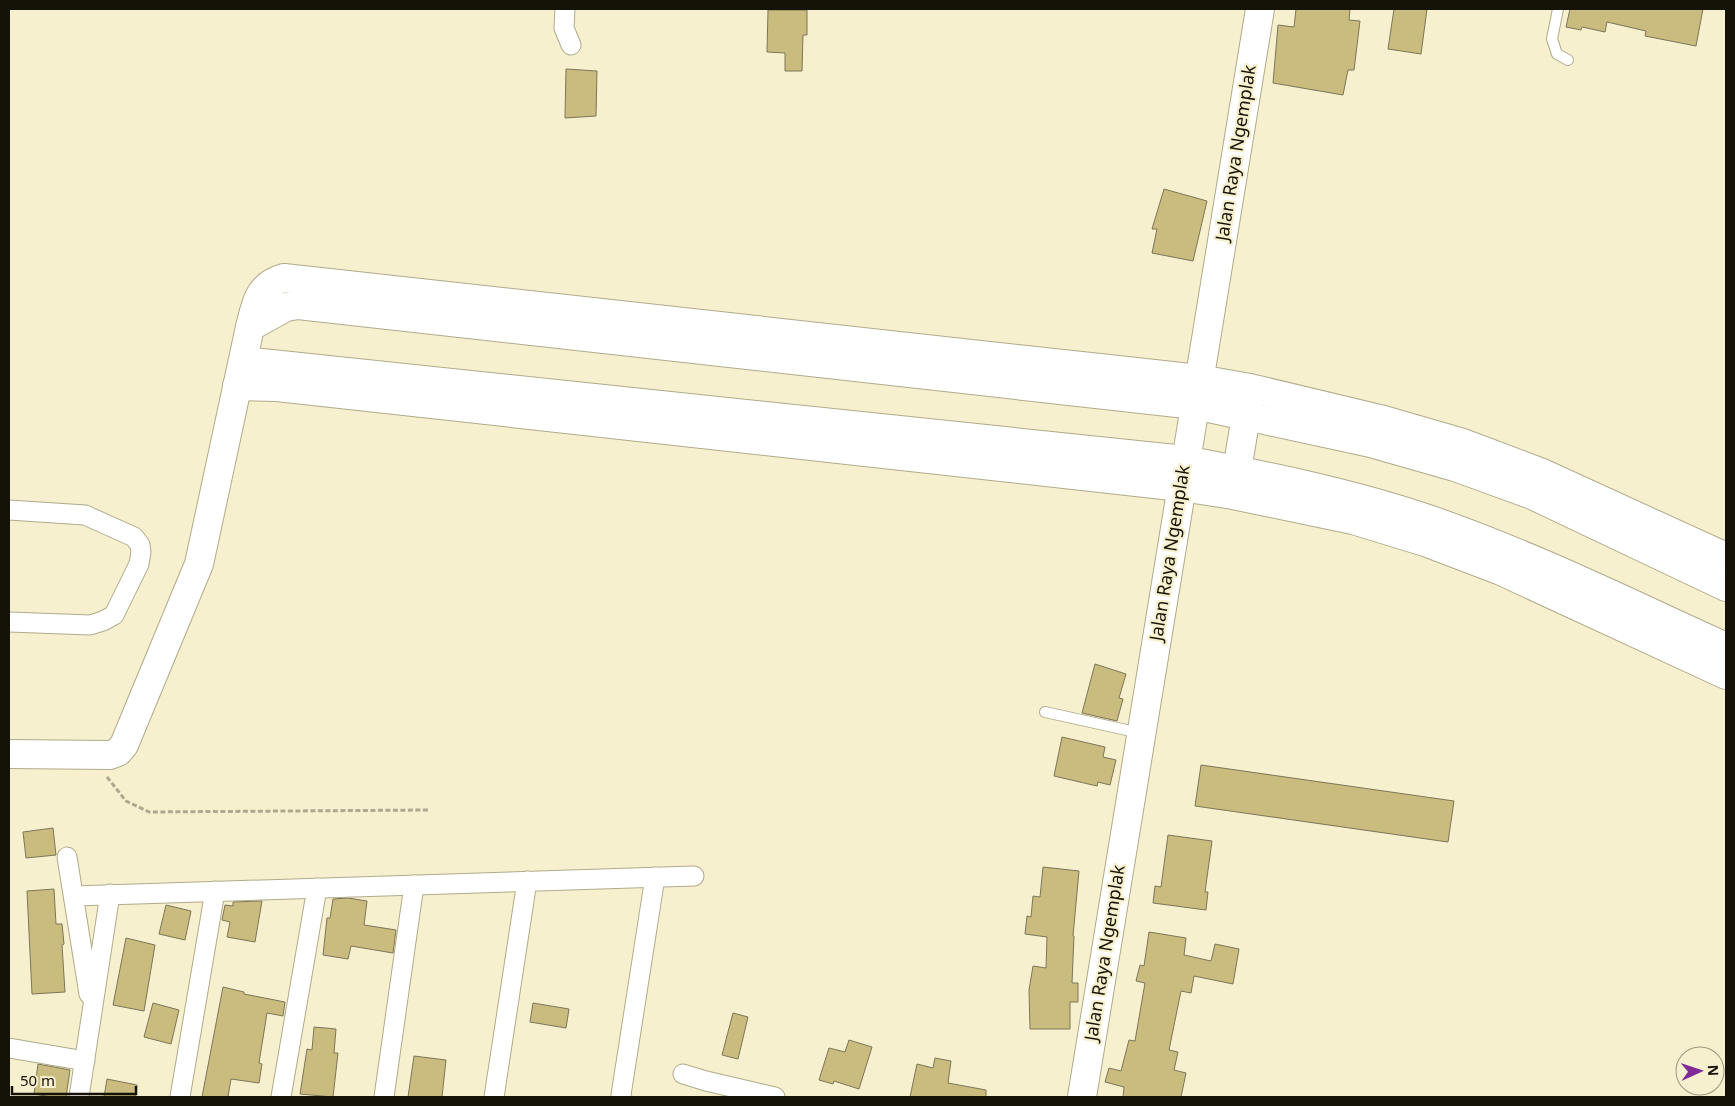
<svg xmlns="http://www.w3.org/2000/svg" width="1735" height="1106" viewBox="0 0 1735 1106" font-family="'Noto Sans',sans-serif">
<style>
.building{fill:#c9bc7e;stroke:#7c7659}
.lines{fill:none;stroke-linecap:round;stroke-linejoin:round}
.lane-casing{stroke:#b1aa8b;stroke-width:12}
.street-casing{stroke:#b1aa8b;stroke-width:21}
.secondary-casing{stroke:#b1aa8b;stroke-width:30}
.path{stroke:#ada88e;stroke-width:3;stroke-dasharray:5 2.5;stroke-linecap:butt}
.lane{stroke:#fff;stroke-width:10}
.street{stroke:#fff;stroke-width:19}
.secondary{stroke:#fff;stroke-width:28}
.labels{text-anchor:middle;stroke-width:4.5;stroke-linejoin:round;paint-order:stroke}
.street-label{font-size:18px;fill:#151207;stroke:#f7f0cf}
</style>
<rect width="100%" height="100%" fill="#f7f0cf"/>
<g class="building">
<path d="M1296,9H1350L1349,20L1360,21L1354,70H1348L1343,95L1273,83L1278,25L1294,27Z"/>
<path d="M1394,9H1427L1421,54L1388,49Z"/>
<path d="M1570,9H1703L1696,46L1645,36L1646,31L1607,22L1605,32L1582,27L1581,30L1566,27Z"/>
<path d="M768,10H807V35H803L802,71H785V53L767,52Z"/>
<path d="M566,69L597,71L596,116L565,118Z"/>
<path d="M1164,189L1207,201L1193,261L1152,253L1157,229H1152Z"/>
<path d="M1095,664L1126,674L1119,698L1123,699L1117,721L1082,713Z"/>
<path d="M1062,737L1105,747L1103,757L1116,760L1110,785L1098,782L1097,786L1054,776Z"/>
<path d="M1201,765L1454,801L1448,842L1195,806Z"/>
<path d="M53,828L56,855L26,858L23,832Z"/>
<path d="M1168,835L1212,841L1205,892H1208L1206,910L1153,903L1155,886L1161,887Z"/>
<path d="M1043,867L1079,871L1073,936H1074L1072,983H1078V1002H1070V1029H1030L1029,990L1033,966L1046,968L1047,937L1025,934L1027,916L1031,917L1033,896L1040,897Z"/>
<path d="M54,889L56,924H62L64,944L62,945L65,992L32,994L27,891Z"/>
<path d="M348,898L367,901L364,925L396,930L393,953L351,946L348,959L323,955L327,918H330L333,899Z"/>
<path d="M261,901H262L255,942L227,937L230,922L222,920L225,905L233,906V902Z"/>
<path d="M166,905L191,911L185,940L159,934Z"/>
<path d="M1149,932L1186,938L1184,955L1211,961L1215,944L1239,949L1233,984L1194,976L1191,993L1181,991L1169,1050L1178,1052L1174,1070L1186,1073L1181,1097H1123L1124,1087L1105,1082L1109,1068L1121,1071L1129,1040L1135,1041L1145,983L1136,981L1140,965L1144,966Z"/>
<path d="M126,938L155,945L144,1011L113,1005Z"/>
<path d="M223,987L244,992V994L285,1002L283,1016L267,1013L259,1063L262,1064L259,1083L231,1079L228,1097H202Z"/>
<path d="M153,1003L179,1010L171,1044L144,1037Z"/>
<path d="M533,1003L569,1009L566,1028L530,1022Z"/>
<path d="M733,1013L748,1017L738,1059L722,1055Z"/>
<path d="M314,1027L336,1029L334,1053H338L333,1097L300,1094L307,1049L312,1050Z"/>
<path d="M849,1040L872,1047L859,1089L834,1081L833,1084L819,1080L829,1048L845,1052Z"/>
<path d="M414,1056L446,1060L442,1097H408Z"/>
<path d="M935,1058L951,1061L948,1083L986,1090V1097H910L917,1064L933,1068Z"/>
<path d="M38,1064L70,1070L66,1097H51L34,1094Z"/>
<path d="M107,1079L137,1085L135,1097H104Z"/>
</g>
<g class="lines">
<defs>
<g id="lane">
<path d="M1558,9L1552,39L1557,54L1568,60"/>
<path d="M1045,712L1140,733"/>
</g>
<g id="street">
<path d="M565,9L564,28L571,45"/>
<path d="M9,510L85,515L134,537L140,545L141,552L139,564L114,615L103,621L90,625L9,622"/>
<path d="M67,857L89,994"/>
<path d="M74,896L694,876"/>
<path d="M9,1048L85,1061"/>
<path d="M683,1074L706,1081L775,1097"/>
<path d="M621,1095L655,877"/>
<path d="M79,1097L110,894"/>
<path d="M180,1097L215,891"/>
<path d="M281,1097L317,888"/>
<path d="M384,1097L414,885"/>
<path d="M494,1097L527,881"/>
</g>
<g id="secondary">
<path d="M250,327L286,307L298,305L1195,405L1371,443L1455,467L1532,495L1726,587"/>
<path d="M243,361L1185,460C1268,476 1352,493 1431,520C1532,555 1629,603 1726,647"/>
<path d="M237,386L277,387L1181,487L1233,495L1353,520L1425,542L1501,571L1726,675"/>
<path d="M1234,488L1249,398"/>
<path d="M9,754L110,755L118,752L124,745L199,564L250,327C256,304 257,286 284,278L1118,370L1199,379L1250,388L1380,419L1463,443L1540,472L1726,557"/>
<path d="M1082,1097L1260,9"/>
</g>
</defs>
<use href="#lane" class="lane-casing"/>
<use href="#street" class="street-casing"/>
<use href="#secondary" class="secondary-casing"/>
<path class="path" d="M107,777L126,801L149,812L429,810"/>
<use href="#lane" class="lane"/>
<use href="#street" class="street"/>
<use href="#secondary" class="secondary"/>
</g>
<g class="labels">
<g class="street-label">
<text transform="translate(1236 153) rotate(-81)" y="6">Jalan Raya Ngemplak</text>
<text transform="translate(1170 553) rotate(-81)" y="6">Jalan Raya Ngemplak</text>
<text transform="translate(1105 953) rotate(-81)" y="6">Jalan Raya Ngemplak</text>
</g>
</g>
<rect width="1735" height="1106" fill="none" stroke="#151207" stroke-width="20"/>
<g transform="translate(1700 1071) rotate(87)"><circle r="24" fill="#f7f0cf" stroke="#9d977f"/>
<path d="M0-4L9 19L0 12L-9 19Z" fill="#812b99"/>
<text y="-8" font-size="14" font-weight="bold" text-anchor="middle" fill="#151207">N</text>
</g>
<path d="M12 1086v8h124v-8" fill="none" stroke="#151207" stroke-width="2.5"/>
<text x="20" y="1086" font-size="15" fill="#151207" stroke="#f7f0cf" stroke-width="4" paint-order="stroke">50 m</text>
</svg>
